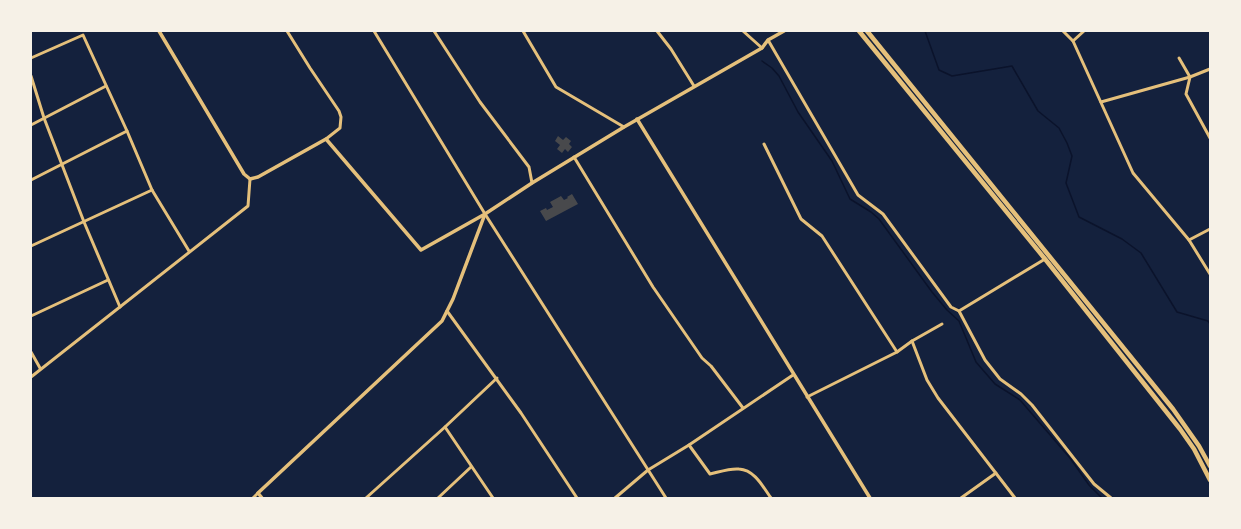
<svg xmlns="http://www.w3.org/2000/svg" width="1241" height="529" viewBox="0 0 1241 529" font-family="Raleway,sans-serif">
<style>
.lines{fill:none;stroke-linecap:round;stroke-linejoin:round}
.stream{stroke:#0b132b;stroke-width:1.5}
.building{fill:#48494c}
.minor{stroke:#e5c07b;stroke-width:3}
.tertiary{stroke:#e5c07b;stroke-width:3.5}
.primary{stroke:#e5c07b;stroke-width:4.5}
</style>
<rect width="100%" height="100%" fill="#14213d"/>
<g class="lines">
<g class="stream">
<path d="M925,31L939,70L952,76L1012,66L1038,111L1059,128L1067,143L1072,156L1066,183L1079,217L1122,239L1141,253L1177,312L1208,321L1210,324"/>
<path d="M762,61L772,68L779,76L798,112L832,161L850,199L871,212L879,219L932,292L947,310L959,321L976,362L995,384L1020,400L1070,458L1089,485L1102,498"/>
</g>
</g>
<g class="building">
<path d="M558,136L563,140L566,137L571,141L569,144L572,147L568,152L565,149L562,153L557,149L560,145L555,141Z"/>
<path d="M572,194L578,204L546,221L540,211L546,208L547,210L553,207L550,202L561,196L564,200L568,198L567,197Z"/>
</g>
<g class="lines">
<g class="minor">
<path d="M287,31L310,68L339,111L341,117L340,128L326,139"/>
<path d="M374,31L485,214L666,498"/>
<path d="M434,31L480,102L529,167L532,183"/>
<path d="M523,31L556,87L624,127"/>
<path d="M657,31L671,49L694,86"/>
<path d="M743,31L762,48"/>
<path d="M1063,31L1073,41L1133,173L1189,240L1210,274"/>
<path d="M768,40L858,195L883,214L951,307L959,311L985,360L1000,379L1021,394L1032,405L1094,484L1111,498"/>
<path d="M1073,41L1084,31"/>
<path d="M31,58L83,35L127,131L152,190L189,251"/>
<path d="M1179,58L1190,77L1186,94L1210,138"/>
<path d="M31,76L44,118L84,222L120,307"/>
<path d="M1101,102L1190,77L1210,69"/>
<path d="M31,125L106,86"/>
<path d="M764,144L801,219L822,236L897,352"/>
<path d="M574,157L653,287L702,358L711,366L743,408"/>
<path d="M31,180L127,131"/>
<path d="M1189,240L1210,229"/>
<path d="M31,246L152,190"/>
<path d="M447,311L521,413L577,498"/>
<path d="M959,311L1045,259"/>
<path d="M31,316L108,280"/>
<path d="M912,341L927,380L938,398L1015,498"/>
<path d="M31,352L40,368"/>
<path d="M31,377L248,206L250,179"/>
<path d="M807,397L897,352L912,341L942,324"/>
<path d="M445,427L493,498"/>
<path d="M689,445L710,474C719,472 730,468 739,469C755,470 763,487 771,498"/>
<path d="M253,498L258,493"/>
<path d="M366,498L445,427L497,378"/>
<path d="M438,498L471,467"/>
<path d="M615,498L648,470L689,445L793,375"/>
<path d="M961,498L996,473"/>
</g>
<g class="tertiary">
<path d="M159,31L244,174L250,179L258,177L326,139L421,250L485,214L532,183L624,127L762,48L768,40L784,31"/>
<path d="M637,119L870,498"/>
<path d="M262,498L258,493L442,321L453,299L485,214"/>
</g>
<g class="primary">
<path d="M859,31L1045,259L1180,429L1194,449L1210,480"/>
<path d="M867,31L1173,409L1199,446L1210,466"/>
</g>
</g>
<rect width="1241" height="529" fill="none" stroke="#f6f1e7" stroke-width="64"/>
</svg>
